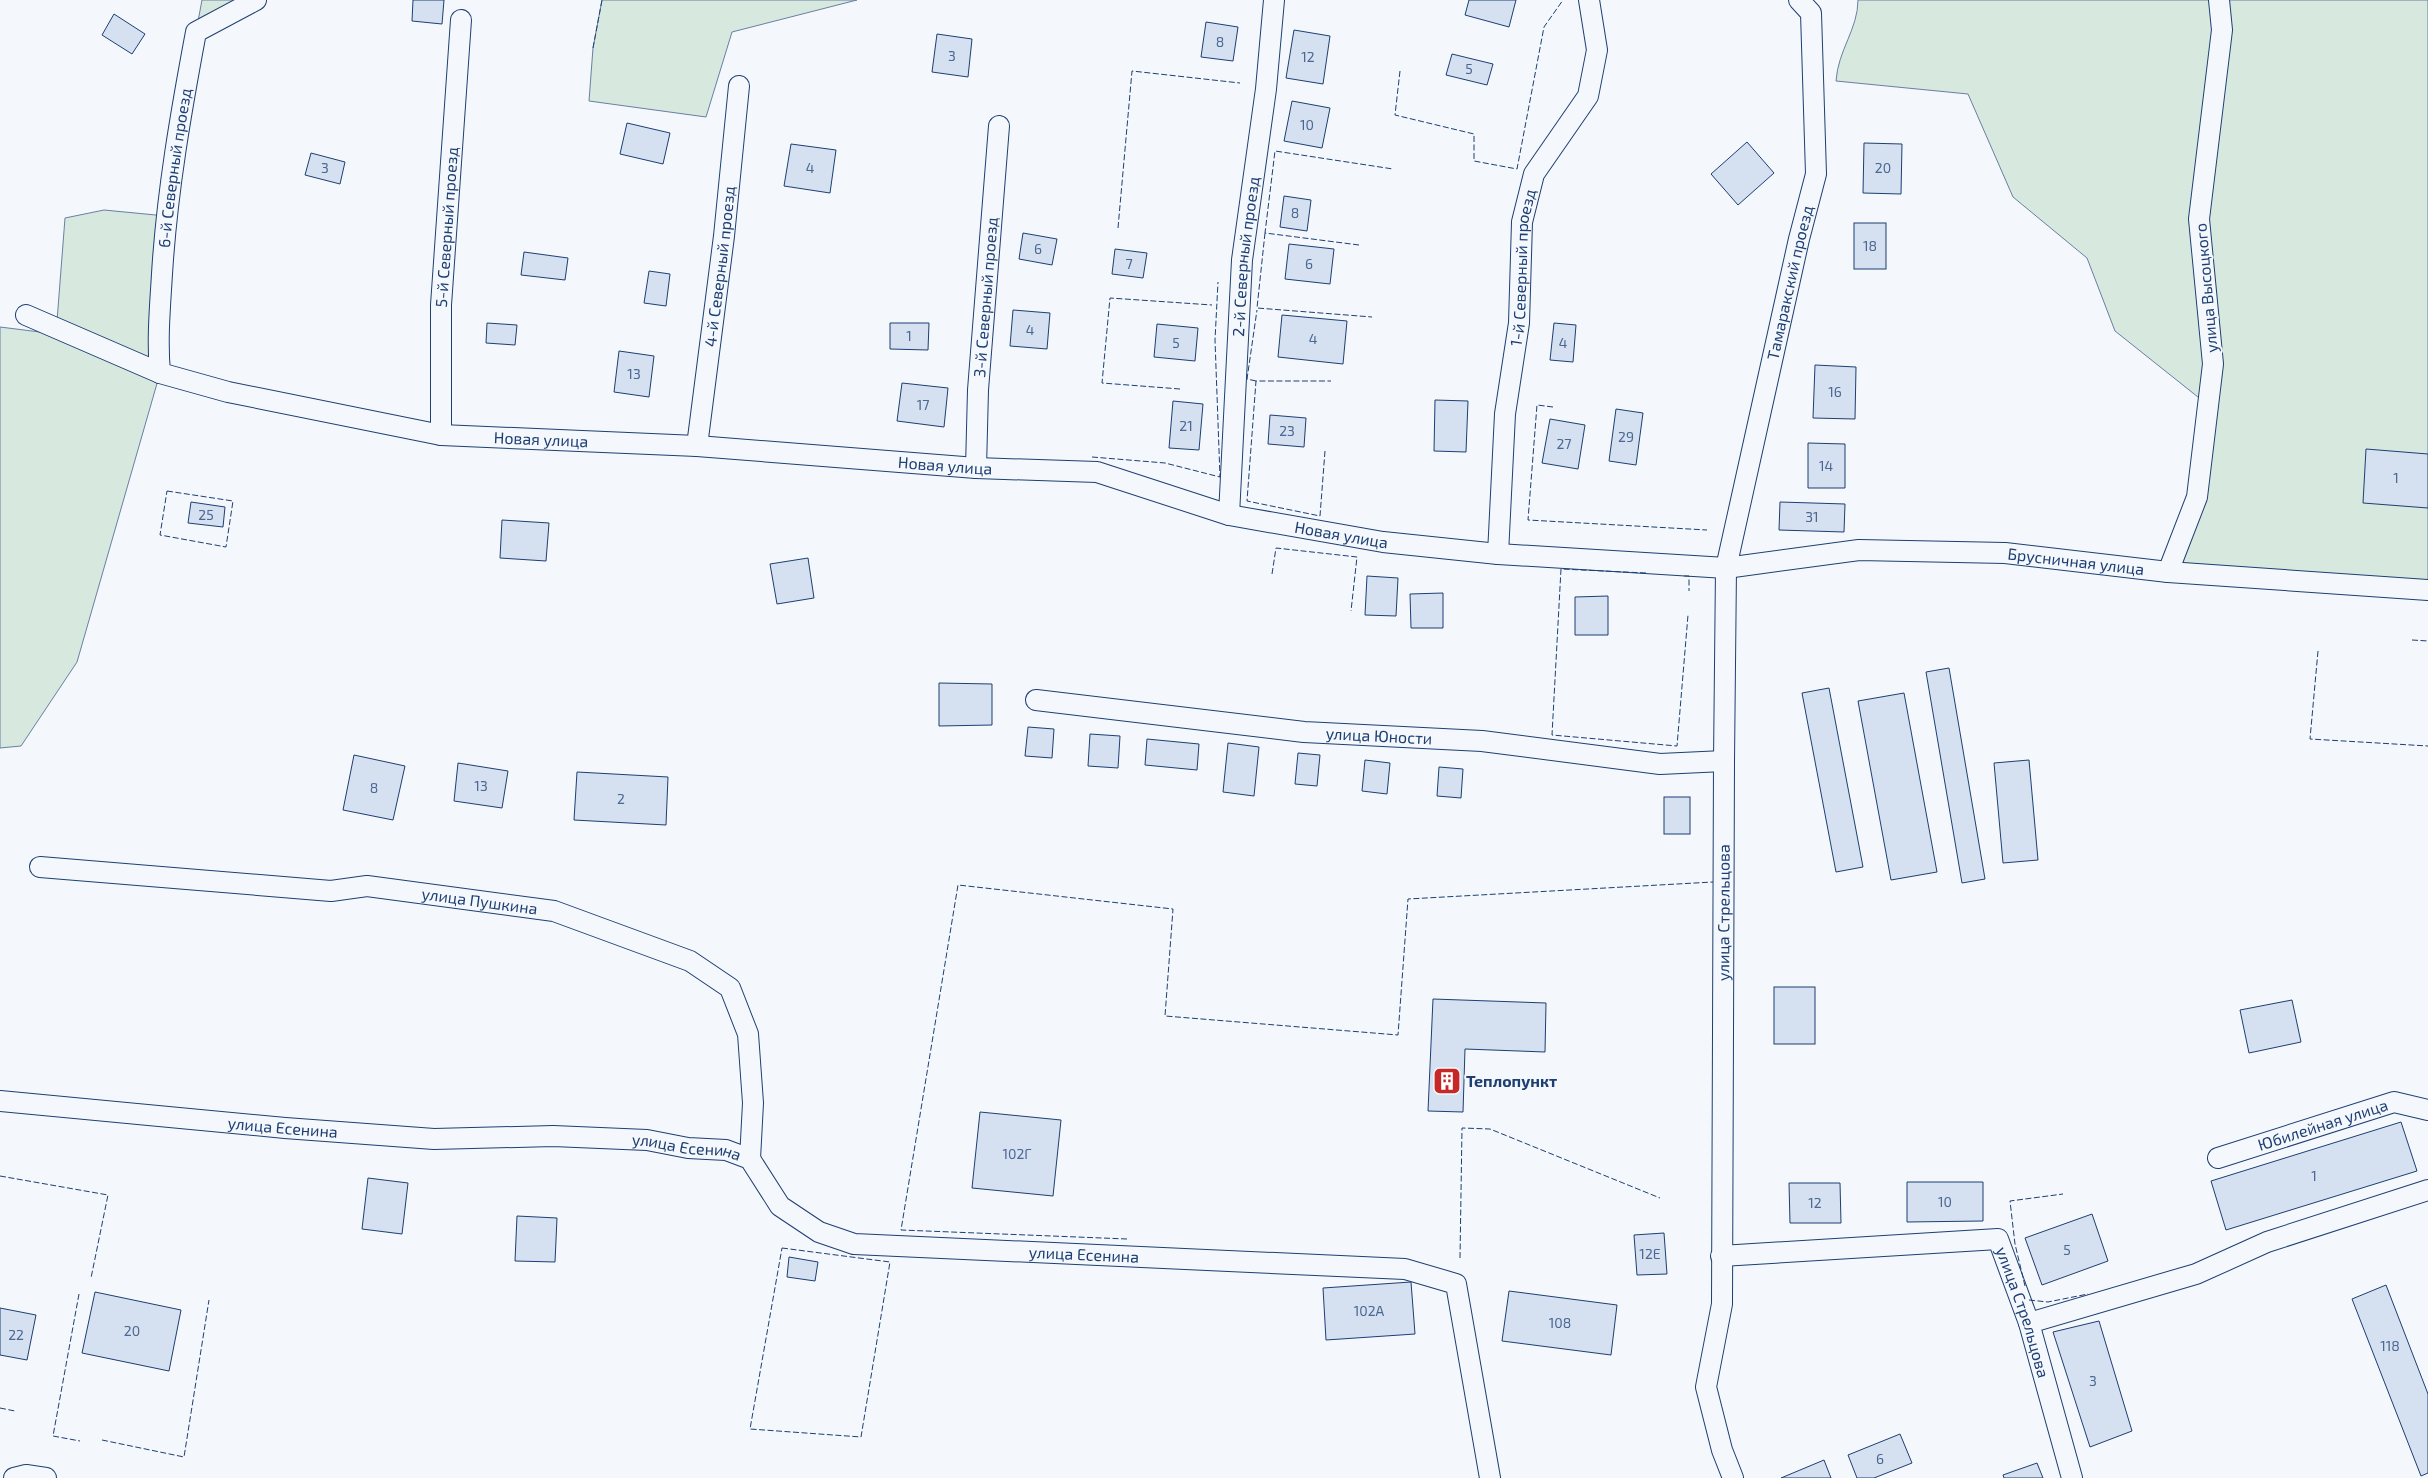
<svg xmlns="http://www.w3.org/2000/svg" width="2428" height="1478" viewBox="0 0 2428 1478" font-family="'Exo 2',sans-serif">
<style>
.green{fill:#d7e8df;stroke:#687fa3}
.building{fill:#d5e0f0;stroke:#1d3f73}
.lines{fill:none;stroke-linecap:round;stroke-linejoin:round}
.street-casing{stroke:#1d3f73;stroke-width:22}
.street{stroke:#f4f7fb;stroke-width:20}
.fence{stroke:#1d3f73;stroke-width:1;stroke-dasharray:6 2.5;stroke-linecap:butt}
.labels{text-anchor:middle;stroke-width:4;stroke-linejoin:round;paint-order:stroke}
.number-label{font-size:14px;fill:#4b6792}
.street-label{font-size:16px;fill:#1d3f73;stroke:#f4f7fb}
.poi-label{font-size:16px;font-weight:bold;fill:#1d3f73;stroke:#f4f7fb;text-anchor:start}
</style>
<rect width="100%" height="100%" fill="#f4f7fb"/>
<g class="green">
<path d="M202,0H256L196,32Z"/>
<path d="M602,0H857L732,32L706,117L589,101L593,48Z"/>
<path d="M1858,0H2428V590L2168,572L2197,497L2208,405L2115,331L2087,258L2013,197L1968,94L1836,81C1838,50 1858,29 1858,0Z"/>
<path d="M104,210L166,216L160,373L77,662L21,746L0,748V327L56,334L65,218Z"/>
</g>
<g class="building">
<path d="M413,0H444L442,24L412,21Z"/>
<path d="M1469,0H1516L1509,27L1465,15Z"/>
<path d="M114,14L145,34L132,54L102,35Z"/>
<path d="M1206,22L1238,27L1233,61L1201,57Z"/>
<path d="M1294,30L1330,36L1323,84L1286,78Z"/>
<path d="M937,34L972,39L968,77L932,72Z"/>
<path d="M1452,54L1493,64L1487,85L1446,75Z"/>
<path d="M1292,101L1330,108L1322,148L1284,141Z"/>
<path d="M627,123L670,133L663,164L620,154Z"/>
<path d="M1747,142L1774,173L1738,205L1711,174Z"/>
<path d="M1864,143L1902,144L1901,194L1863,193Z"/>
<path d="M791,144L836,150L830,193L784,186Z"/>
<path d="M311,153L345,162L340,184L305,175Z"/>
<path d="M1284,196L1311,200L1307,231L1280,227Z"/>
<rect x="1854" y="223" width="32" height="46"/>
<path d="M1023,233L1057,239L1052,265L1019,259Z"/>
<path d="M1289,244L1334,249L1330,284L1285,279Z"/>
<path d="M1115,249L1147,253L1143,278L1112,274Z"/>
<path d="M524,252L568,258L565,280L521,275Z"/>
<path d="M649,271L670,274L666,306L644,303Z"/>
<path d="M1013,310L1050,313L1047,349L1010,346Z"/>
<path d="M1282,315L1347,321L1343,364L1278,357Z"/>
<path d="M487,323L517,325L515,345L486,343Z"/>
<path d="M890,323H929L928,350L890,349Z"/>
<path d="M1554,323L1576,325L1573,362L1550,360Z"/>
<path d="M1157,324L1198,328L1195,361L1154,357Z"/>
<path d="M619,351L654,356L649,397L614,392Z"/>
<path d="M1815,365L1856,367L1855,419L1813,418Z"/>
<path d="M902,383L948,388L944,427L897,421Z"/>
<path d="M1435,400L1468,401L1466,452L1434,451Z"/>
<path d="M1173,401L1203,404L1199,450L1169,448Z"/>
<path d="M1616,409L1643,413L1636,465L1609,461Z"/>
<path d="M1270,415L1306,418L1304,447L1268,444Z"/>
<path d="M1550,419L1585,425L1578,469L1542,463Z"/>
<path d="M1808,443L1845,444V488H1808Z"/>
<path d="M2366,449L2428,454V508L2363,503Z"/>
<path d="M191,502L225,507L223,527L188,523Z"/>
<path d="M1780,502L1845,504L1844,532L1779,530Z"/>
<path d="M502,520L549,523L546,561L500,558Z"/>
<path d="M808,558L814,598L777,604L770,564Z"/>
<path d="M1367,576L1398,578L1396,616L1365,615Z"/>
<path d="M1443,593V628H1411L1410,594Z"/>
<path d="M1608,596V635H1575V597Z"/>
<path d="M1949,668L1985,879L1962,883L1926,672Z"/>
<path d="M939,683L992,684V725L939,726Z"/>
<path d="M1829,688L1863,867L1836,872L1802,693Z"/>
<path d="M1904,693L1937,872L1891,880L1858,701Z"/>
<path d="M1028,727L1054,729L1052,758L1025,756Z"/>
<path d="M1090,734L1120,736L1118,768L1088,766Z"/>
<path d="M1147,739L1199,744L1197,770L1145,765Z"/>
<path d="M1228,743L1259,747L1254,796L1223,792Z"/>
<path d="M1298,753L1320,755L1317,786L1295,784Z"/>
<path d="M354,755L405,766L393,820L343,810Z"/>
<path d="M1365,760L1390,763L1387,794L1362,791Z"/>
<path d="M2029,760L2038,860L2003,863L1994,763Z"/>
<path d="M458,763L508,771L502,808L454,801Z"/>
<path d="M1439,767L1463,769L1461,798L1437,796Z"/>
<path d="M577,772L668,777L666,825L574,820Z"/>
<rect x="1664" y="797" width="26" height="37"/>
<rect x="1774" y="987" width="41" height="57"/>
<path d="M1433,999L1546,1003L1545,1052L1465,1049L1463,1112L1428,1111Z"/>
<path d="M2292,1000L2301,1042L2249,1053L2240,1010Z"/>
<path d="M980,1112L1061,1120L1053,1196L972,1188Z"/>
<path d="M2401,1122L2417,1171L2226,1230L2211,1181Z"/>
<path d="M368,1178L408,1183L402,1234L362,1229Z"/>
<path d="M1907,1182H1983V1221L1907,1222Z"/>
<path d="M1789,1183H1840L1841,1223H1790Z"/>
<path d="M2092,1214L2108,1261L2042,1285L2025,1238Z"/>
<path d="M517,1216L557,1218L555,1262L515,1261Z"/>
<path d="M1664,1233L1667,1274L1637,1275L1634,1235Z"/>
<path d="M789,1257L818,1262L815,1281L787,1277Z"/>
<path d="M1411,1282L1415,1334L1326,1340L1323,1288Z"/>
<path d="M2386,1285L2428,1394V1473L2421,1476L2352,1299Z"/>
<path d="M1509,1291L1617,1305L1611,1355L1502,1341Z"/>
<path d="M95,1292L181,1310L169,1371L82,1353Z"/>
<path d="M0,1308L36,1315L27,1360L0,1355Z"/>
<path d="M2099,1321L2132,1431L2090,1447L2053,1332Z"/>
<path d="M1900,1434L1912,1463L1874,1478H1857L1848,1455Z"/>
<path d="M1824,1460L1831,1478H1781Z"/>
<path d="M2037,1463L2043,1478H2004L2003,1475Z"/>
</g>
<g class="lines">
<defs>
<g id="street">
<path id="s1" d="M26,315L160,373L228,392L441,435L697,446L976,468L1097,472L1229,515L1383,542L1498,554L1726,568L1859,550L2005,553L2168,572L2428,590"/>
<path id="s2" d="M160,373C157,340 160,307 162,274C167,192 181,112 196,32L256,0"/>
<path id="s3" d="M441,435V305L461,20"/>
<path id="s4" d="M697,446L724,236L739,86"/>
<path id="s5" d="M976,468L978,390L999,126"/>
<path id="s6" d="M1229,515L1242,260L1266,89L1274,0"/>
<path id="s7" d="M1498,554L1505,414L1519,323L1522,222L1534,174L1588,96L1597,50L1589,0"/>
<path d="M2168,572L2197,497L2213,364L2199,219L2222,30L2219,0"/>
<path id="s8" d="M1036,700L1304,732L1482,741L1660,764L1724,761"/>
<path id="s9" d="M40,867L331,891L367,886L554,911L690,961L730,988L748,1034L753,1103L750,1159"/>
<path id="s10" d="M0,1101L285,1128L434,1139L553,1136L647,1140L688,1148L726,1150L750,1159L780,1206L819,1232L854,1244L1405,1269L1456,1284L1490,1478"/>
<path id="s11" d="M2218,1158L2394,1102L2428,1110"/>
<path id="s12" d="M1721,1256L1998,1239L2029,1323L2072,1478"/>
<path d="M2029,1323L2196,1274L2267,1242L2428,1190"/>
<path d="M14,1478L26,1475L46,1478"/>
<path id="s13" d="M1733,1478L1722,1450L1706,1387L1722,1304L1724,761L1726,568L1799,239L1816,174L1811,13L1799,0"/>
</g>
</defs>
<use href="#street" class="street-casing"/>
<use href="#street" class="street"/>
<g class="fence">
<path d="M593,48L602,0"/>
<path d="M1400,71L1395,115L1474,134V161L1517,169L1544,27L1563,0"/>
<path d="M1118,228L1132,71L1240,83"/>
<path d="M1265,233L1257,308L1372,317"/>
<path d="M1359,245L1265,233L1275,151L1393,169"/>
<path d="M1256,381L1247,379L1257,310"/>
<path d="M1180,389L1102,383L1110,298L1212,305"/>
<path d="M1553,407L1537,405L1528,520L1707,530"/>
<path d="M1325,451L1320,516L1247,501L1256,381H1331"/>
<path d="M1092,457L1165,463L1220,477L1215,340L1218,282"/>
<path d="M167,491L233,501L226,547L160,535Z"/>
<path d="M1646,573L1561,569L1552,735L1677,746L1688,615"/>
<path d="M1272,574L1276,548L1357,557L1351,611"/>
<path d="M1684,576H1689V591"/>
<path d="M2412,640L2428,641"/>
<path d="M2318,651L2310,739L2428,746"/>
<path d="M0,1176L108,1195L91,1278"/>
<path d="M1127,1239L901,1230L958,885L1173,909L1165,1016L1398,1035L1408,899L1713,882"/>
<path d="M782,1248L890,1262L861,1437L750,1429Z"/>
<path d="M1460,1258L1462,1128L1490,1129L1660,1198"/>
<path d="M2025,1286L2015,1244L2010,1201L2063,1194"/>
<path d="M79,1294L53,1436L80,1441"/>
<path d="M2029,1300L2048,1302L2088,1294"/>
<path d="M0,1408L15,1411"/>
<path d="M102,1440L184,1457L209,1300"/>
</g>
</g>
<defs>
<symbol id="building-square" viewBox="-11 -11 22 22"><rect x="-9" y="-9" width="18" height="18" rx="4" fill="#c62828" stroke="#f4f7fb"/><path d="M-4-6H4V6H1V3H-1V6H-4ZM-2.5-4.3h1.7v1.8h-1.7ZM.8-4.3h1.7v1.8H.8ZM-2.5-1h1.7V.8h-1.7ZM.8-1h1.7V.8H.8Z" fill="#fff"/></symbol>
</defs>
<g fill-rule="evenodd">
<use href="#building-square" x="1431" y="1065" width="32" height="32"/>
</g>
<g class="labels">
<g class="number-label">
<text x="1220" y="47">8</text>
<text x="952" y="61">3</text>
<text x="1308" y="62">12</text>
<text x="1469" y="74">5</text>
<text x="1307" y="130">10</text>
<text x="325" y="173">3</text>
<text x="810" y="173">4</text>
<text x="1883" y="173">20</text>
<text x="1295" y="218">8</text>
<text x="1870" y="251">18</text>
<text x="1038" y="254">6</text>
<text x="1129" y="269">7</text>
<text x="1309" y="269">6</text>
<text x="1030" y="335">4</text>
<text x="909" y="341">1</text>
<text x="1313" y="344">4</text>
<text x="1176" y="348">5</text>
<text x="1563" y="348">4</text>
<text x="634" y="379">13</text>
<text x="1835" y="397">16</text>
<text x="923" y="410">17</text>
<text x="1186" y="431">21</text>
<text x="1287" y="436">23</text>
<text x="1626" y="442">29</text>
<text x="1564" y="449">27</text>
<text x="1826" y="471">14</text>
<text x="2396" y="483">1</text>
<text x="206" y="520">25</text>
<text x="1812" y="522">31</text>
<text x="481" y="791">13</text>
<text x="374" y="793">8</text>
<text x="621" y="804">2</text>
<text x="1017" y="1159">102Г</text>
<text x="2314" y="1181">1</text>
<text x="1945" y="1207">10</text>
<text x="1815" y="1208">12</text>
<text x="2067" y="1255">5</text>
<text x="1650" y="1259">12Е</text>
<text x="1369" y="1316">102А</text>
<text x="1560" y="1328">108</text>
<text x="132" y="1336">20</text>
<text x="16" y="1340">22</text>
<text x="2390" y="1351">118</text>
<text x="2093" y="1386">3</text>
<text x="1880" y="1464">6</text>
</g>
<g class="street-label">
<text dy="6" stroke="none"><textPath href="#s2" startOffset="206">6-й Северный проезд</textPath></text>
<text dy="6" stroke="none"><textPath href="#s3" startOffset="208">5-й Северный проезд</textPath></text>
<text dy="6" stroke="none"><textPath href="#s6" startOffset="259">2-й Северный проезд</textPath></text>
<text dy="6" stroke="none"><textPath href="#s4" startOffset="181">4-й Северный проезд</textPath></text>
<text dy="6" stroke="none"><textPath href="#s7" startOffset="288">1-й Северный проезд</textPath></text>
<text dy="6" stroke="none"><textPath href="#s13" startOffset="1208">Тамаракский проезд</textPath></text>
<text transform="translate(2206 288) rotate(-95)" y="6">улица Высоцкого</text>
<text dy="6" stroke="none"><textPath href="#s5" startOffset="171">3-й Северный проезд</textPath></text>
<text dy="6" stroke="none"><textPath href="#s1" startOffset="534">Новая улица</textPath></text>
<text dy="6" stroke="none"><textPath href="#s1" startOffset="939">Новая улица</textPath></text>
<text dy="6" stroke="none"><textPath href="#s1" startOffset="1344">Новая улица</textPath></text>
<text dy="6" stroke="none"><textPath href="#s1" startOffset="2082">Брусничная улица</textPath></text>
<text dy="6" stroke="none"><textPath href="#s8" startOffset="345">улица Юности</textPath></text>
<text dy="6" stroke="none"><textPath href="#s9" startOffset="442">улица Пушкина</textPath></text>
<text dy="6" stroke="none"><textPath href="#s13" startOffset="571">улица Стрельцова</textPath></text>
<text dy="6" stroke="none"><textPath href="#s11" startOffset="110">Юбилейная улица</textPath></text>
<text dy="6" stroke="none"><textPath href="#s10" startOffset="284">улица Есенина</textPath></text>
<text dy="6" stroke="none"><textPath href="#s10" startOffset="689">улица Есенина</textPath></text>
<text dy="6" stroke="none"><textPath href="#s10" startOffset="1124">улица Есенина</textPath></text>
<text dy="6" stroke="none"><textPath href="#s12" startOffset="355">улица Стрельцова</textPath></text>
</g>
<g class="poi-label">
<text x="1466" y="1087">Теплопункт</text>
</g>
</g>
</svg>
